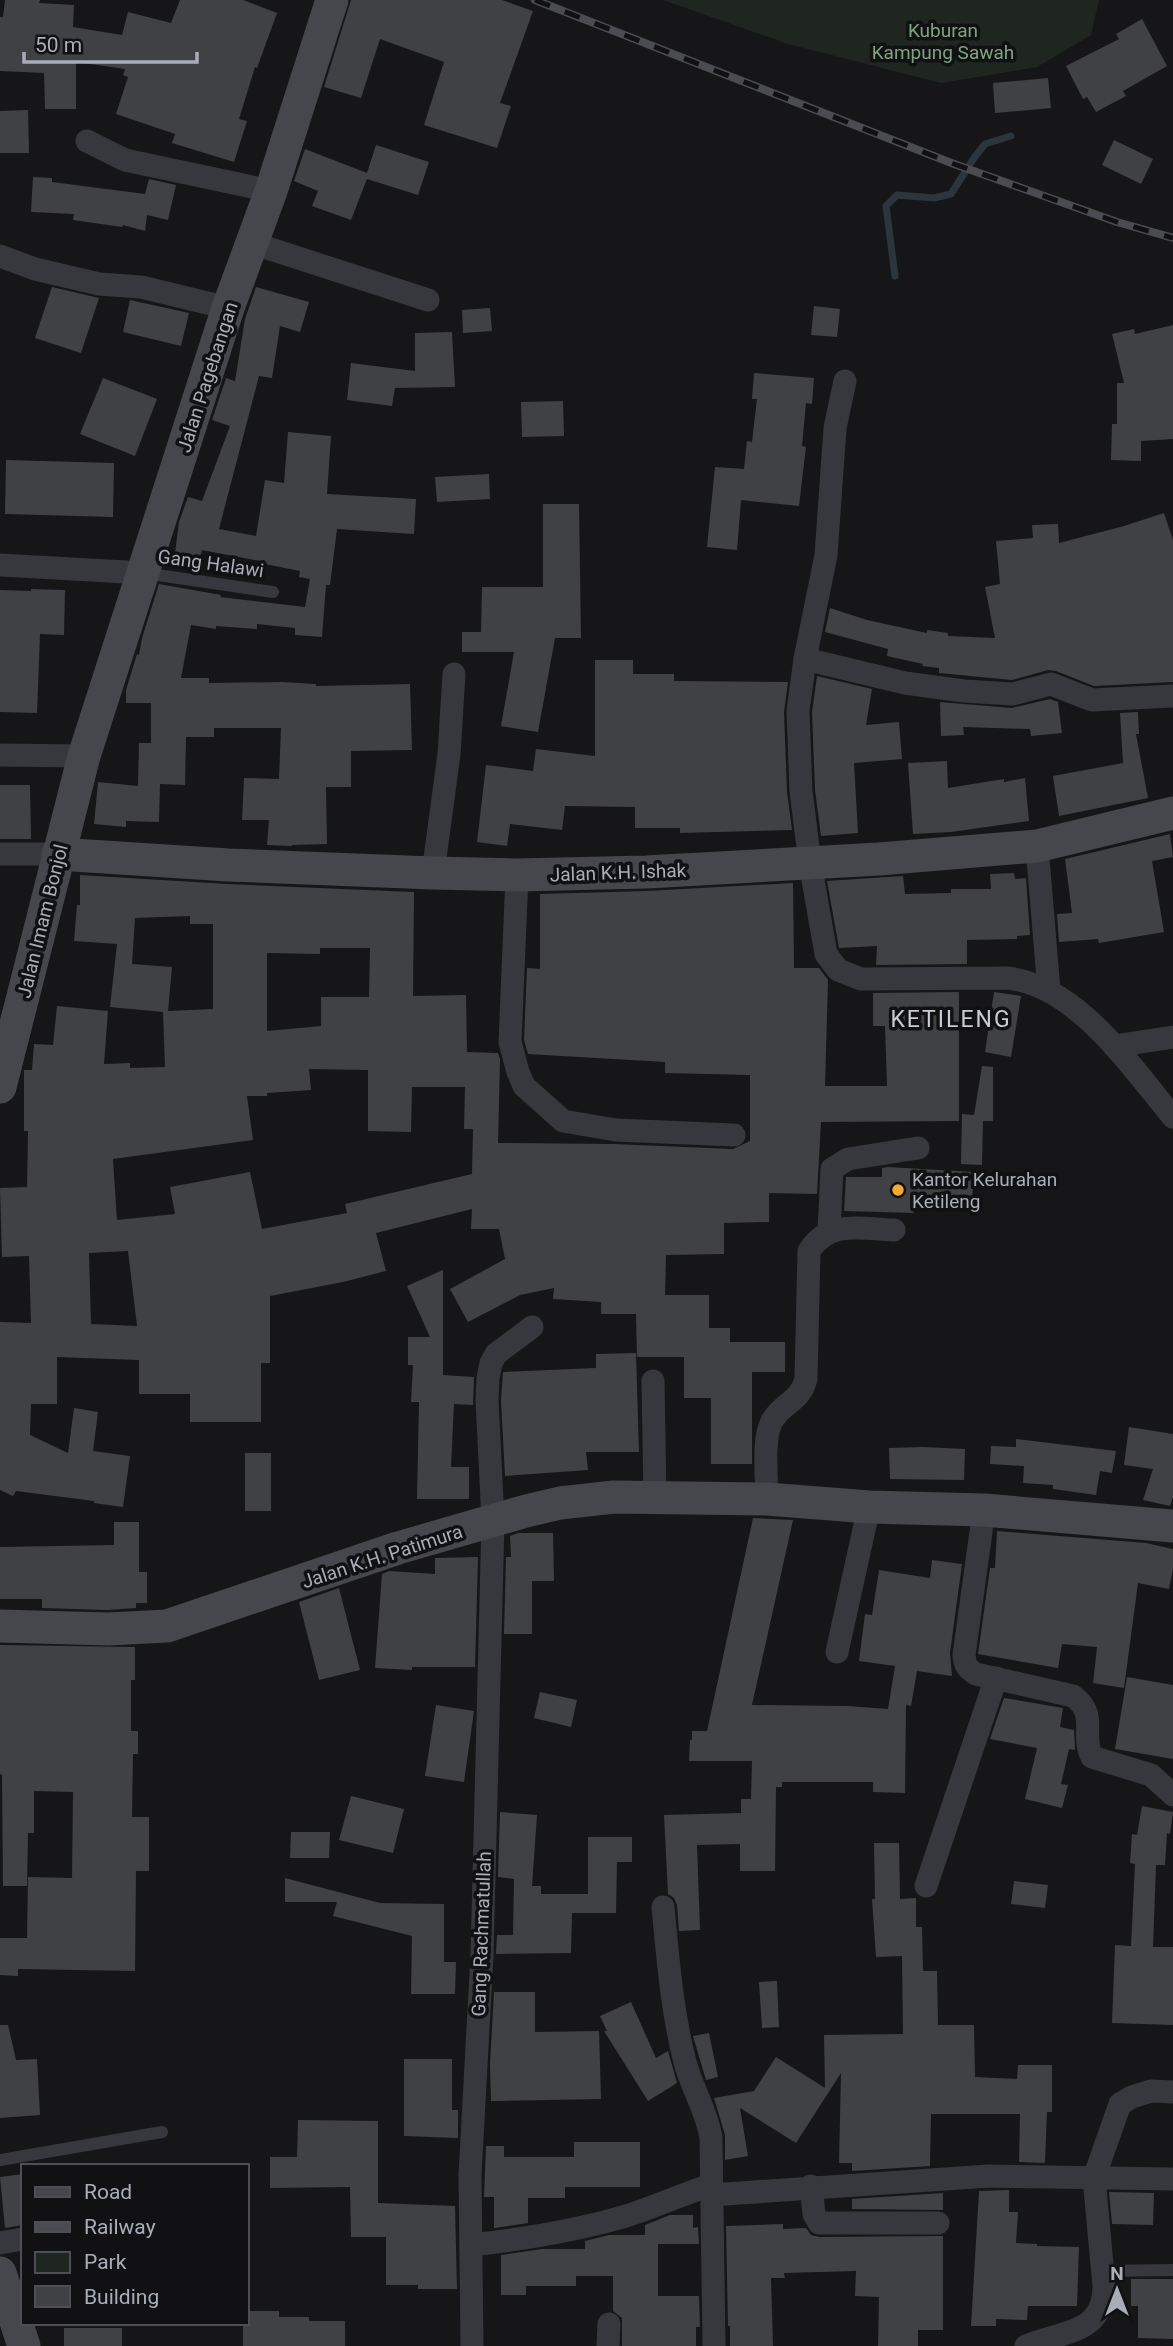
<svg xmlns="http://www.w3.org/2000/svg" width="1173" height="2346" viewBox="0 0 1173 2346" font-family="Roboto,sans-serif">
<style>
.green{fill:#1e261f}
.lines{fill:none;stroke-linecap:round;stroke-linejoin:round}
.stream{stroke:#2c353c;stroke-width:7}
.building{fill:#404145;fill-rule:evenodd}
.lane{stroke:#37383d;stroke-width:12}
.street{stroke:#37383d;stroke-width:23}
.secondary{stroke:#45474d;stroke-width:33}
.rail-casing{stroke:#4a4c52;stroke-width:8}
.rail{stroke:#111113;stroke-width:5;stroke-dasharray:16;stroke-linecap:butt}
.poi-dot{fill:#f3ab33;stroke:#111113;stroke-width:2.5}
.labels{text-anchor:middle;stroke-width:7;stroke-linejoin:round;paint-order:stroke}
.park-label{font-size:19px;fill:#7fa37f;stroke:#111113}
.street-label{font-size:19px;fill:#a8adb8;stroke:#111113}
.poi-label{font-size:19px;fill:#a8adb8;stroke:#111113;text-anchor:start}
.quarter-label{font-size:23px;letter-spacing:2px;fill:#c9ccd4;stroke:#111113}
</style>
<rect width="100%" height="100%" fill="#161618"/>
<path class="green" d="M663,0H1099L1091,35L1037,67L941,83L788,44Z"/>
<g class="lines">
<path class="stream" d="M895,276L886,206L897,195L934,198L951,194L974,158L985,144L1011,136"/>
</g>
<g class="building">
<path d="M5,0H40L39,3L74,5L73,27L122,35L128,12L171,23L180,0H243L277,13L257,68L255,67L239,119L247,121L234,162L172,143L175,134L116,114L128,77L123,75L125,69L76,62V109H45L44,73L0,71V17H3Z"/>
<path d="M351,0H502L533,11L500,103L511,106L497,148L424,125L444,62L380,39L361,98L324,87Z"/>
<path d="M1142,19L1167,66L1123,91L1126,96L1096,112L1087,97L1083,99L1066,66L1119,39L1116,34Z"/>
<path d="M1048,78L1051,108L995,113L993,83Z"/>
<path d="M28,110L29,153H0V111Z"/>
<path d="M1114,140L1153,159L1141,184L1102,165Z"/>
<path d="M376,145L429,162L418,195L367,179L351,220L312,206L318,191L294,181L305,149L367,173Z"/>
<path d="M33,177L52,178V182L145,194L149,179L176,185L168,220L147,215L145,231L123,225L122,227L73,220L74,214L31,212Z"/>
<path d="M52,287L99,298L81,353L35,338Z"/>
<path d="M256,287L309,302L300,332L280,326L272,378L259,376L219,529L256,536L265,480L284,483L288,432L331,436L327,494L416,499L414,534L337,529L330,585H326L322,637L295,635V628L257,624V629L216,626V629L191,625L181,678H209V683L281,682L316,684V686L410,684L412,750L351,751V787H326L327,844L292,845V846L267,845L269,820H242L244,778L279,779L281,728H214V737H186L185,785L160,784L159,822L126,821V827L94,824L98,782L138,786L139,743H151V703H126V690L137,654L139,655L142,638L159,584L221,595L220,597L305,607L310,579L299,577L300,571L265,564L266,562L202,550L200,558L175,553L179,522L188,497L202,501L230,426L212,420L226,378L235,381L245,319Z"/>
<path d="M130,300L189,313L181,346L123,332Z"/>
<path d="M814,306L840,309L837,337L811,335Z"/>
<path d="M490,308L492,331L463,333L462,310Z"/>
<path d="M1173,325V439L1141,441V461L1111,460L1112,424H1117V383H1124L1112,334L1134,329L1135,334Z"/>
<path d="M452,332L455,387L395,388L392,406L347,400L351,363L415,371V333Z"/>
<path d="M754,373L814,378L812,404L806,403L802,446L806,447L799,506L741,500L737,550L707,547L715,467L744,469L747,441L752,442L757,399H752Z"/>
<path d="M103,378L157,399L135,456L80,434Z"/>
<path d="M563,401L564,436L522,437L521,402Z"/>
<path d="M6,460L114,463L113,517L5,514Z"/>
<path d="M489,474L490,499L437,502L435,477Z"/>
<path d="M543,504H579L581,638H555L538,732L501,726L514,652H462V632H481L482,587H543Z"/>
<path d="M1164,513L1173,540V682L1094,686L1056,671L1048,670L1012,680L939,673V668L922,666L923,664L887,656L888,649L825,632L830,608L867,620L927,633V630L948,633V636L995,638L985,587L1000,584L996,541L1033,538L1032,525L1058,524L1059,543L1124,526Z"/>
<path d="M31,589L65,590L64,635L40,634L37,713L0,712V590L31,591Z"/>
<path d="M595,660H633V674H674V681L788,682L784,712L787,792L792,830L680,833V828H635V807L565,806L562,830L510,824L507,846L477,842L486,765L533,771L536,749L595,756Z"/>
<path d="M817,676L872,689L866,725L899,722L902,759L854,763L858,833L821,836L815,790L812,712Z"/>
<path d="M1050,699L1058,702L1062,733L1031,736L1030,729L963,727L964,735L941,736L940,702L1012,708Z"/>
<path d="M1138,712L1139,734H1136L1148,798L1059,816L1053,776L1123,763L1120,713Z"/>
<path d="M947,761L948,788L1004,779V782L1025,778L1029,821L951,832L913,834L908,763Z"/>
<path d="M0,785H30L31,839H0Z"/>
<path d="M1170,834L1173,857L1152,861L1164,932L1099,943L1098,939L1059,942L1057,914L1072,913L1065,859Z"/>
<path d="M1014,873L1015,879L1026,878L1030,935L1017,936V939L967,940V964L876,965L877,946L839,948L827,881L903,876L905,894L951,893V889H991L990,874Z"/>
<path d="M80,875L227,884L414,892L413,996L466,995L467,1052L498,1053L500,1059L498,1143L613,1144L733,1149L750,1141V1075L665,1073V1062L528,1054L524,1040L527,968L540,969V894L647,891L793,883L794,968H819L828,980L825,1086H887L885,1026H873V993L959,992V1121L821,1122L817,1194L769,1193V1222L724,1223V1254L666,1255L665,1295H709V1328H730V1342H785V1372H752V1464H711V1398H684V1357H637L636,1314H601V1302L553,1299L554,1288L520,1295L468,1322L450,1289L505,1259L499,1229H471L472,1209L376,1233L386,1271L343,1282L270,1296V1363H261V1422H190V1394H139V1360L57,1357V1404H31L30,1435L68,1453L74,1408L98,1412L93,1451L130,1456L123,1507L94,1503V1501L16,1491L13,1496L0,1490V1322L31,1323L29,1256L2,1257L0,1188L27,1187L28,1131H24V1070H32L34,1044L53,1045L57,1006L108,1011L104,1064L130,1063V1068L165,1067L163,1012L110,1007L117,944L74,941L77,905H80ZM190,916V924H213V1009L168,1011L172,967L132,964L135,918ZM320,948H370L369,997H321V1026L267,1031V953L320,954ZM309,1069L368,1070V1131L411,1132L412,1087H465L464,1129H473L472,1174L345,1204L347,1213L262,1229L250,1172L170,1187L175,1214L117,1220L113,1159L253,1140L247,1096H267V1093L311,1090ZM128,1251L137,1326L91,1324L89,1253Z"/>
<path d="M994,992L1021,996L1011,1057L985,1052Z"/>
<path d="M982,1066L993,1067V1121H983L982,1165L961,1164L962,1114L974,1115Z"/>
<path d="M888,1167L974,1172L972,1201L914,1197V1213L844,1211L846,1177H882V1168Z"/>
<path d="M443,1270V1375L474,1377L473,1405L454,1404L451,1467H469V1499H417L419,1402H411L413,1365H408V1337H430L407,1286Z"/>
<path d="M636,1353L639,1452H586L588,1470L505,1476L501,1400L503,1372L596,1368V1354Z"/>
<path d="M1129,1427L1173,1434V1497L1170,1506L1143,1500L1153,1469L1124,1465Z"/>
<path d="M1016,1439L1116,1451L1112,1473L1100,1471L1096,1495L1053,1489V1485L1023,1483L1024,1466L990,1464L991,1446L1016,1447Z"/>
<path d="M923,1447L965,1449L964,1480L890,1479L889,1448Z"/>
<rect x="245" y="1453" width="26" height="58"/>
<path d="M753,1518L793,1520L752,1705L848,1706L888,1709L895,1666L859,1661L865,1614L872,1615L879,1570L930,1578L932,1560L962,1564L950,1653L952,1676L917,1671L911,1706L906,1705L905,1793L873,1792V1782H782V1787H776L775,1871H740V1844L697,1845L700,1930L679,1931L677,1905L674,1898L668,1894L664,1815L741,1813V1799H751L752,1761H689L690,1740H692V1731H707Z"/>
<path d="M114,1522H139V1572H147V1603H136V1608L108,1610L42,1608V1599H0V1547L114,1545Z"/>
<path d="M997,1531L1146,1543L1173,1549V1569L1169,1589L1138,1583L1124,1688L1093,1683L1097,1647L1062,1644L1058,1668L978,1654L990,1568H995Z"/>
<path d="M518,1533H553L554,1581H532V1634H504L506,1557H511L510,1536Z"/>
<path d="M478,1557L475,1667H412V1670L375,1668L382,1574L389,1571L435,1574V1558Z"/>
<path d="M339,1588L360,1670L319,1680L299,1602Z"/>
<path d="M0,1645L135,1647V1680H131V1731H138V1754H133L132,1817H149V1871H136L135,1971L18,1969V1976L0,1975V1938H27L28,1877L72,1878L73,1792L34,1791V1833H28L27,1886H3L2,1775L0,1774Z"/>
<path d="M1127,1677L1173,1685V1759L1115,1749Z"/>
<path d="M540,1692L577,1700L571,1727L534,1718Z"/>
<path d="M1004,1698L1063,1708L1060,1727L1074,1730L1075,1750L1069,1749L1061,1784L1068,1785L1062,1808L1025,1799L1037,1748L990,1739Z"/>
<path d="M436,1705L474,1711L464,1782L425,1776Z"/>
<path d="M351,1796L404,1809L393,1853L339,1840Z"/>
<path d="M1142,1806L1173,1812L1170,1834L1167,1833L1165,1865H1156L1153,1947H1173V2025L1112,2023L1115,1945L1131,1946L1135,1864L1130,1863L1132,1834L1137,1835Z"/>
<path d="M500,1812L537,1815L532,1886H541V1894H588V1837H632V1862H617L616,1913H572L571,1953L496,1954L497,1935H513L514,1879L498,1877Z"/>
<path d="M291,1832H330L329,1858H290Z"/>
<path d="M874,1843H899L900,1899L916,1898V1927H922L923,1971H937L938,2025H974L975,2077L1017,2079L1018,2065H1052V2112H1047L1045,2163L1019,2162L1020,2114H931L930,2166L852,2171V2163H839L841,2073L796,2143L740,2108L748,2156L725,2160V2135L714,2098L754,2091L776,2057L825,2088L824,2035L903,2034L902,1956L876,1957L872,1899H875Z"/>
<path d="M285,1878L380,1903L444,1904V1962H456L455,1994H411L412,1936L333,1916L337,1902H285Z"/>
<path d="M1014,1881L1048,1885L1045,1908L1011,1904Z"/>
<path d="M777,1981L779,2027L762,2028L759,1982Z"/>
<path d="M494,1992H535V2032L599,2031L601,2099L491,2101L490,2064Z"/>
<path d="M631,2002L656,2058L668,2051L677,2083L648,2101L604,2031H607L600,2016Z"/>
<path d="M0,2025H8L16,2060L37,2059L40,2115L0,2118Z"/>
<path d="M709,2033L718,2077L706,2080L693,2036Z"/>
<path d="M404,2059H452V2110H458V2138L404,2136Z"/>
<path d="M298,2120L378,2121V2203L455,2206L457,2289H418V2285H386V2237H351L350,2187L270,2188V2157H297Z"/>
<path d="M574,2142H640V2187H565V2198H528V2223L494,2228V2197H484L486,2146H504V2157H574Z"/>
<path d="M23,2174V2225L5,2228L0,2177Z"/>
<path d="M1009,2190V2212H1018L1016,2243L1037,2244V2246L1079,2247L1077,2306H1028L1027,2320L996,2319V2326H971L979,2191Z"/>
<path d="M1109,2192L1154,2193L1153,2225L1112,2224Z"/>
<path d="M943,2193V2210L852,2209V2199Z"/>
<path d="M670,2215H693V2228L698,2227L699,2244H658V2296H699L700,2327H696V2346H622V2318L613,2311V2276H576V2286H526V2295H501V2255L542,2249H585V2241L609,2235H645V2225Z"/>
<path d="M783,2224V2229L806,2228L811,2235L819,2237L943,2236V2330H918V2346H878L879,2297L855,2296L856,2271L784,2273L785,2278H771L773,2346H730V2326H728L726,2226Z"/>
<path d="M1131,2279H1173V2339L1138,2338V2306H1131Z"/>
<path d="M247,2311H279V2317H309V2321H345V2346H243V2323H247Z"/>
<rect x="64" y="2328" width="58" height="18"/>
</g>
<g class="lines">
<g class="lane">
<path d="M144,573L273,592"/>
<path d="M0,2160L162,2132"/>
<path d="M1101,2271L1173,2270"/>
</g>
<g class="street">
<path d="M87,141L125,160L271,191"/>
<path d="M252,243L428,300"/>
<path d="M0,256L35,269L99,284L141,287L228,308"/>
<path d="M845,381L835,428L826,555L805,659L798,711L801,791L810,863L826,954L838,970L861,979L1007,978C1077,985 1131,1067 1173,1117"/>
<path d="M0,565L144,573"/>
<path d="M805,659L905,683L964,691L1013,694L1051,684L1092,700L1173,696"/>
<path d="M0,755L84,756"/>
<path d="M1037,846L1049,991"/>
<path d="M0,854H58"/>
<path d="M433,873L449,754L454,674"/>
<path d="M517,875L510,1042L518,1072L524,1086L563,1121L616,1130L734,1135"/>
<path d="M1114,1046L1173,1037"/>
<path d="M829,1231L832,1169L848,1159L918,1148"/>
<path d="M653,1381L655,1498"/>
<path d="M767,1499C767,1479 762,1439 772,1421C782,1403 800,1402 806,1379L809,1251C830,1219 861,1229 894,1230"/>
<path d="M984,1510L964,1655C965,1665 967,1669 976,1674L1073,1696C1099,1715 1080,1734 1092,1757L1151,1775L1173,1795"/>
<path d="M837,1652L869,1507"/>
<path d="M926,1886L996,1678"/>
<path d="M663,1907C668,1959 672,2012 685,2062C692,2089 707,2111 711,2138L714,2346"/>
<path d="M811,2186L814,2214L819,2223H938"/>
<path d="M711,2195L989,2176L1173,2179"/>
<path d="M0,2243L23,2239"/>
<path d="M472,2245C524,2239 575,2231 626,2216C655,2207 682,2194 712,2185"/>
<path d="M472,2346L470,2175L482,1956L493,1521L487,1400L488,1378L491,1363L496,1354L532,1327"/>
<path d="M608,2346L609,2324"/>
<path d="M1026,2346C1061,2331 1104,2335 1104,2286L1094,2178L1120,2104L1132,2097L1151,2091L1173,2092"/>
</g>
<g class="secondary">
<path d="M58,854L228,865L433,873L517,875L646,872L879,859L1037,846L1173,813"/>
<path d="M0,1087L84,756L228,308L271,191L332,0"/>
<path d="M0,1626L108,1629L167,1626L398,1548L526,1511L560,1503L614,1497L767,1499L869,1507L984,1510L1173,1526"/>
<path d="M0,2273L24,2346"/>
</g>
<defs>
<path id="rail" d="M535,0L954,164L1117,222L1173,238"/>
</defs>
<use href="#rail" class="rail-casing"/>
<use href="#rail" class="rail"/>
</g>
<circle class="poi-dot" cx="898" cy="1190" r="7"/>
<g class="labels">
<g class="park-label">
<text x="943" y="37">Kuburan<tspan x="943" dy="22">Kampung Sawah</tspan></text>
</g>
<g class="street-label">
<text transform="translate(207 377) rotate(-72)" y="7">Jalan Pagebangan</text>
<text transform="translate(211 563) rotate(8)" y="7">Gang Halawi</text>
<text transform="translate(618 872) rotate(-2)" y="7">Jalan K.H. Ishak</text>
<text transform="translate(42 921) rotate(-76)" y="7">Jalan Imam Bonjol</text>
<text transform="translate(382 1556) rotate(-18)" y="7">Jalan K.H. Patimura</text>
<text transform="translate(481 1934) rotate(-88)" y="7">Gang Rachmatullah</text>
</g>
<g class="poi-label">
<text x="912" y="1186">Kantor Kelurahan<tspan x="912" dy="22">Ketileng</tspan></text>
</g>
<g class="quarter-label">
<text x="951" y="1027">KETILENG</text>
</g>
</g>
<rect x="21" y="2164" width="228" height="161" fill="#111113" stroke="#4d4f55" stroke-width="2"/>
<rect x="35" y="2187" width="35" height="10" fill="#45474d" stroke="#4d4f55" stroke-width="2"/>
<text x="84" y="2199" font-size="21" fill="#a8adb8">Road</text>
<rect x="35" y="2222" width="35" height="10" fill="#4a4c52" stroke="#4d4f55" stroke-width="2"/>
<text x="84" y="2234" font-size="21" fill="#a8adb8">Railway</text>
<rect x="35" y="2252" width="35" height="21" fill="#1e261f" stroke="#4d4f55" stroke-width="2"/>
<text x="84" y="2269" font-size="21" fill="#a8adb8">Park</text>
<rect x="35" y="2286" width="35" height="21" fill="#404145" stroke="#4d4f55" stroke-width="2"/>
<text x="84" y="2304" font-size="21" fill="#a8adb8">Building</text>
<g transform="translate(1117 2290)" stroke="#111113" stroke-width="5" paint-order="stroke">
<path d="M0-5L12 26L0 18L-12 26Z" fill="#a8adb8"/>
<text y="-10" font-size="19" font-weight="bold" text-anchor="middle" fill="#a8adb8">N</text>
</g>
<path d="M24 52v10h173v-10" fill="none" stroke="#a8adb8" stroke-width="3.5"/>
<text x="35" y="52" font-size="21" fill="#a8adb8" stroke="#111113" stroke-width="5" paint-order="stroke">50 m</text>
</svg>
